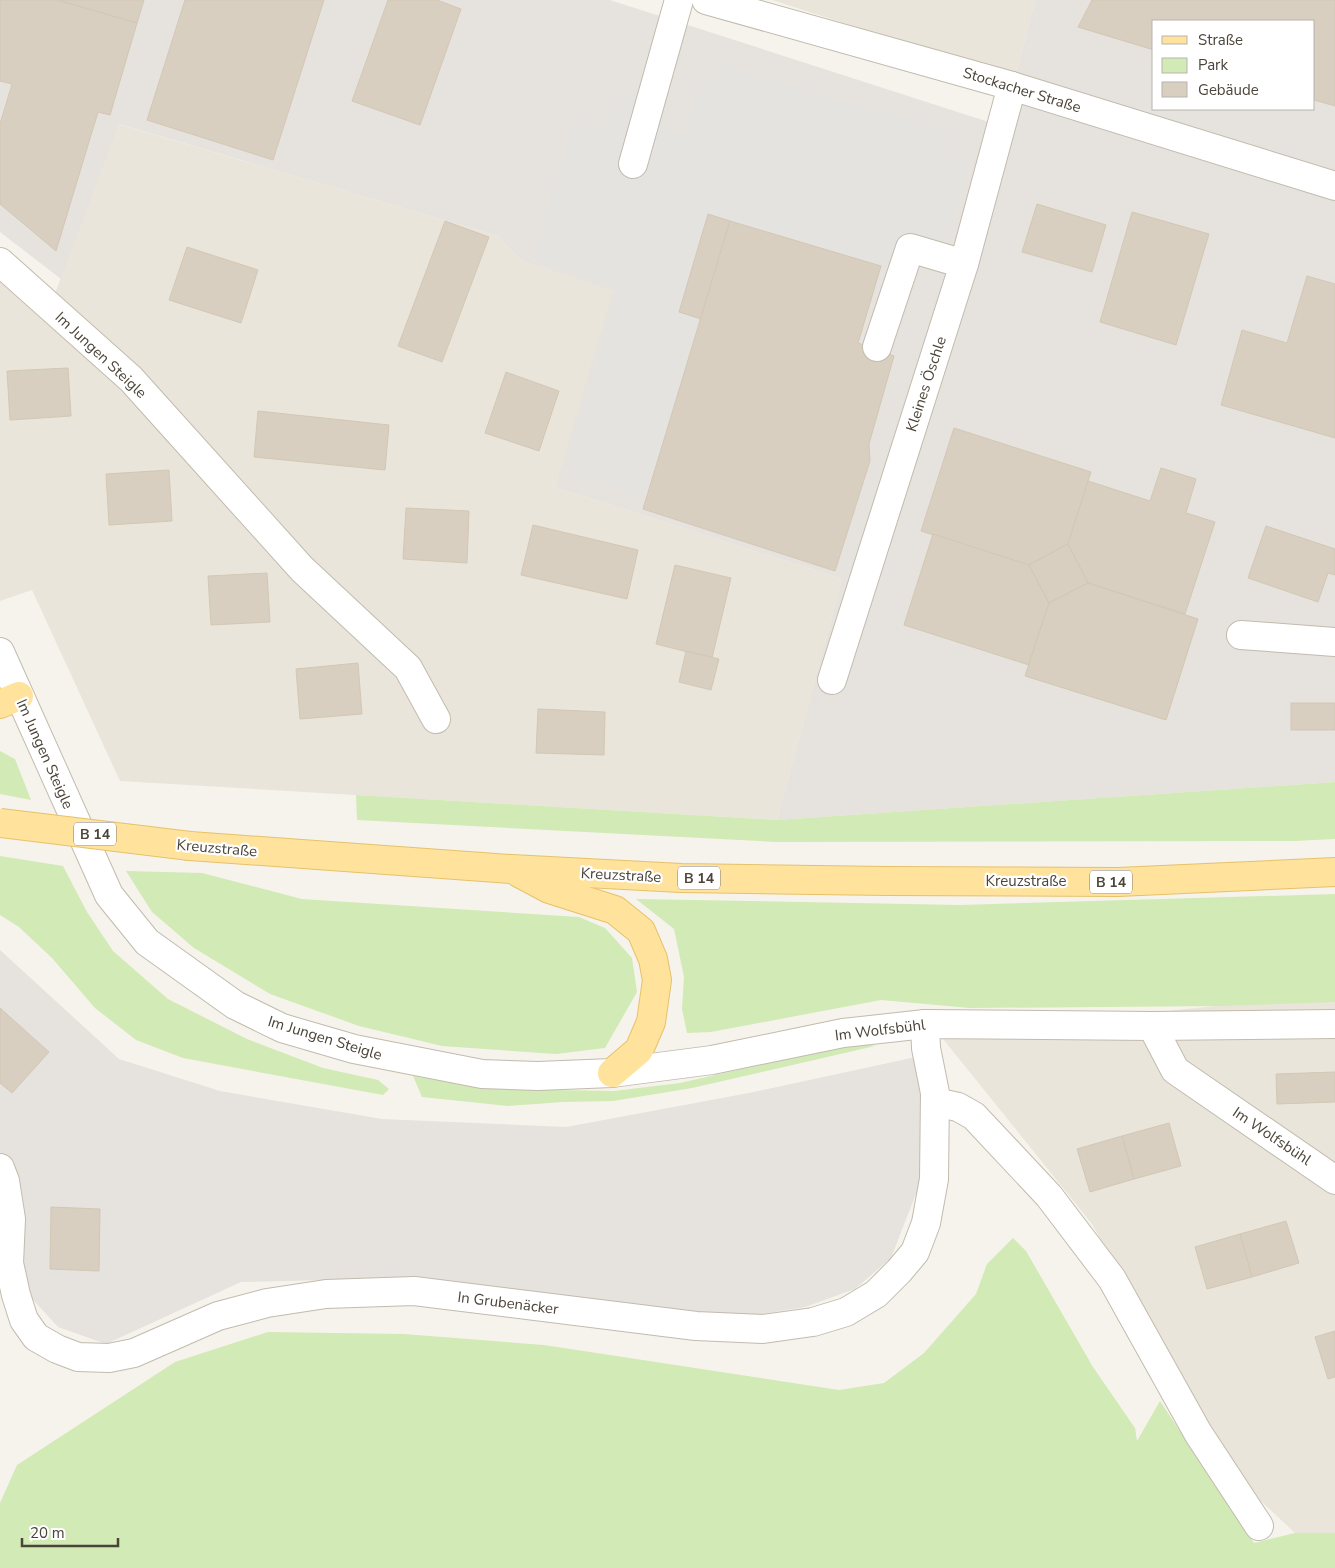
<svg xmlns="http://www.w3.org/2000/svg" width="1335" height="1568" viewBox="0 0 1335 1568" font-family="'Nunito Sans',sans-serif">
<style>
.residential{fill:#eae5da}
.industrial{fill:#e6e2dd;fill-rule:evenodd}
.green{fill:#d2eab5}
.parking{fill:#e5e3e0}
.building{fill:#d8cfc1;stroke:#d3c7b4}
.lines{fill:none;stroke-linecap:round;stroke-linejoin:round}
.minor-casing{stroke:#c2bbae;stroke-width:30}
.major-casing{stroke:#e6c16a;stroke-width:30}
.minor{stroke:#fff;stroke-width:28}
.major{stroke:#ffe39c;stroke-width:28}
.major-bridge-casing{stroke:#e6c16a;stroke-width:30;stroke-linecap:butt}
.major-bridge{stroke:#ffe39c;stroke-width:28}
.labels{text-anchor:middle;stroke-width:4.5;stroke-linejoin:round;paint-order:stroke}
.shield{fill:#fff;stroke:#817c74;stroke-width:1}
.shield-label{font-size:14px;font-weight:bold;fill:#4b4439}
.street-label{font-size:15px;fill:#4b4439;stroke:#fff}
</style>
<rect width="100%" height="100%" fill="#f6f3ec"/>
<g class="residential">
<path d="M772,0H1035L1015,78Z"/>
<path d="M118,124L498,236L522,261L614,291L555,487L842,579L777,820L120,781L32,590L0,601V277L47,315Z"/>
<path d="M1335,994V1533H1295L1246,1487L1172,1370L1092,1224L939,1034Z"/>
</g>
<g class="industrial">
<path d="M0,0H610L998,125L1015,78L1035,0H1335V782L777,820L842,579L555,487L613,291L522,261L498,236L119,124L61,279L0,232ZM1154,21H1314V109H1154Z"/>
<path d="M0,950L119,1059L220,1091L382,1119L566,1127L749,1093L916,1057L923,1118L919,1186L891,1258L855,1289L805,1307L744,1317L405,1278L241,1282L106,1344L58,1327L26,1292L0,1291Z"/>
</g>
<g class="green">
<path d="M0,751L15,759L31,800L0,794Z"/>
<path d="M1335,782V839L1294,841L776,842L357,820L356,795L777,820Z"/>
<path d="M0,856L63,866L87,912L113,951L168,999L247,1039L323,1068L378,1080L389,1089L383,1095L183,1058L136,1040L95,1008L52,958L19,927L0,915Z"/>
<path d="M126,871L202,873L302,899L579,917L605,928L632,958L637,992L605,1048L556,1054L442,1046L359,1026L270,994L194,948L152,912Z"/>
<path d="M1335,894V1002L1221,1006L970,1008L881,1000L711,1032L687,1033L682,1009L684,977L674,929L636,899L960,905Z"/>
<path d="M857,1043L875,1046L692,1088L613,1101L563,1102L508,1106L422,1097L413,1076L490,1089L614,1091L680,1083Z"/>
<path d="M1013,1238L1026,1251L1093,1367L1135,1428L1137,1441L1160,1401L1254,1543L1295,1533H1335V1568H0V1503L17,1465L175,1362L268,1332L404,1334L544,1345L839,1390L884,1383L924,1353L976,1294L987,1264Z"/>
</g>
<path class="parking" d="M725,67L950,133L945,156L967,163L945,241L910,248L881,266L708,215L679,312L701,319L647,497L564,470L618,290L534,259L574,121L596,125L609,126L614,116L623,91L666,108L662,121L666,135L678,136L685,132L702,80L720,85Z"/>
<g class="building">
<path d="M0,0H58L137,23L110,115L98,112L56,251L0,204V124L12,84L0,81Z"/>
<path d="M58,0H144L137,23Z"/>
<path d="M185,0H324L273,160L147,120Z"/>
<path d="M388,0H437L461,9L420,125L352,101Z"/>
<path d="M1092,0H1335V106L1314,100V21H1154V50L1078,27Z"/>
<path d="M1037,204L1106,225L1092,272L1022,252Z"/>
<path d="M1132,212L1209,234L1176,345L1100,322Z"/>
<path d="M708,214L730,221L701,319L679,312Z"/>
<path d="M445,221L489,237L442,362L398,346Z"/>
<path d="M730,221L881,266L858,343L894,356L869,444L870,461L835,571L643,509Z"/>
<path d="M187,247L258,270L241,323L169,300Z"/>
<path d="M1307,276L1335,284V438L1221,405L1242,330L1287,343Z"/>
<path d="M68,368L71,416L10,420L7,371Z"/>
<path d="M506,372L559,391L539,451L485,433Z"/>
<path d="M258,411L389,425L385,470L254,457Z"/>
<path d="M954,428L1091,472L1068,544L1029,565L921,531Z"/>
<path d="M1161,468L1196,479L1186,513L1215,522L1185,614L1088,583L1068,544L1088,481L1150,501Z"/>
<path d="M169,470L172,521L109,525L106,474Z"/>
<path d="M406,508L469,511L467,563L403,559Z"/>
<path d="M533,525L638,550L627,599L521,575Z"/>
<path d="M1266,526L1335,549V575L1328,573L1318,602L1248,578Z"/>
<path d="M933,534L1029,565L1049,603L1029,665L904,625Z"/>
<path d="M1068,544L1088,583L1049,603L1029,565Z"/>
<path d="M675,565L731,578L712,658L656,644Z"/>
<path d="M267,573L270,622L211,625L208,576Z"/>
<path d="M1088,583L1198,619L1166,720L1025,676L1049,603Z"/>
<path d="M686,651L719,659L711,690L679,682Z"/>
<path d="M358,663L362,714L300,719L296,669Z"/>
<rect x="1291" y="703" width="44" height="27"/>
<path d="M538,709L605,712L604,755L536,753Z"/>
<path d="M0,1008L49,1052L12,1093L0,1083Z"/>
<path d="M1335,1072V1102L1277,1104L1276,1074Z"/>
<path d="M1169,1123L1181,1166L1134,1179L1122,1136Z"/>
<path d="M1122,1136L1134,1179L1090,1192L1077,1149Z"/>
<path d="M51,1207L100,1209L99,1271L50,1269Z"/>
<path d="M1286,1221L1299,1263L1252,1277L1240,1234Z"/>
<path d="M1240,1234L1252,1277L1207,1289L1195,1247Z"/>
<path d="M1335,1331V1377L1328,1379L1315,1337Z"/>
</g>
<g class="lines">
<defs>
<g id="minor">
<path d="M706,0L1012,86L1335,186"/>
<path d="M633,164L679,0"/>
<path d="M0,262L131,379L302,569L408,668L436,719"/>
<path d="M877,347L910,248L964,264"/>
<path d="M1241,635L1335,642"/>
<path d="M0,652L109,895L147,942L235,1005L282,1028L354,1049L482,1074L538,1076L612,1073L712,1060L843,1033L925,1024L1152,1026L1335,1024"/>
<path d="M832,680L964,264L1012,86"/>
<path d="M1152,1026L1175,1070L1335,1180"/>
<path d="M935,1102L958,1107L974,1116L1049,1196L1112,1279L1198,1433L1259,1526"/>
<path d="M0,1168L5,1181L11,1219L9,1263L16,1295L24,1320L36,1337L57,1349L78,1357L109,1358L134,1353L218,1316L267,1303L326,1294L414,1291L696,1326L763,1329L813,1322L846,1312L876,1294L899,1271L915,1252L926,1223L934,1179L935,1093L926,1048L925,1024"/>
</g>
<g id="major">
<path d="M0,704L19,696"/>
<path d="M190,846L511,869L681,878L887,881L1118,882L1335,872"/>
<path d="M519,873L549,889L615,910L641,931L653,959L657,980L651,1022L639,1050L612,1073"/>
</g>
</defs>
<use href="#minor" class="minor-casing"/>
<use href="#major" class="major-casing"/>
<use href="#minor" class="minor"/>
<use href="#major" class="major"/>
<defs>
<path id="major-bridge" d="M0,823L190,846"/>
</defs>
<use href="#major-bridge" class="major-bridge-casing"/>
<use href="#major-bridge" class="major-bridge"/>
</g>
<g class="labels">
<g class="shield">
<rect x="74" y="822.5" width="42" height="23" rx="4"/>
<rect x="678" y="866.5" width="42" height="23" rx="4"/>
<rect x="1090" y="870.5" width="42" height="23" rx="4"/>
</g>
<g class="shield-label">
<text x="95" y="839">B 14</text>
<text x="699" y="883">B 14</text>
<text x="1111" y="887">B 14</text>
</g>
<g class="street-label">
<text transform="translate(1022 90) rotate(17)" y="5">Stockacher Straße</text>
<text transform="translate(101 355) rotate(43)" y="5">Im Jungen Steigle</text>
<text transform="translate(926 384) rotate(-72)" y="5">Kleines Öschle</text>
<text transform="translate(45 754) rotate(66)" y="5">Im Jungen Steigle</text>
<text transform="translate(217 848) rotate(5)" y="5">Kreuzstraße</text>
<text transform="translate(621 875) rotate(3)" y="5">Kreuzstraße</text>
<text x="1026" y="886">Kreuzstraße</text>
<text transform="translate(880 1030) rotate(-7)" y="5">Im Wolfsbühl</text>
<text transform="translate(325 1038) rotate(17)" y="5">Im Jungen Steigle</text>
<text transform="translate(1272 1136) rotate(34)" y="5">Im Wolfsbühl</text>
<text transform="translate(508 1303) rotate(7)" y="5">In Grubenäcker</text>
</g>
</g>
<rect x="1152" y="20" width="162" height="90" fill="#ffffff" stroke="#b7b4b0"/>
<rect x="1162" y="36" width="25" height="8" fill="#ffe39c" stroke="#b7b4b0"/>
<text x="1198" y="45" font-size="15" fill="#4b4439">Straße</text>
<rect x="1162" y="58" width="25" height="15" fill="#d2eab5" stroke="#b7b4b0"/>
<text x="1198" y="70" font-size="15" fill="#4b4439">Park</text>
<rect x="1162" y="82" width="25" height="15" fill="#d8cfc1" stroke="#b7b4b0"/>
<text x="1198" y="95" font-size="15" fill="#4b4439">Gebäude</text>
<path d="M22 1538v8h96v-8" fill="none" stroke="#4b4439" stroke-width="2.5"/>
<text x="30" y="1538" font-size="15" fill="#4b4439" stroke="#ffffff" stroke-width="4" paint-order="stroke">20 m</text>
</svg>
